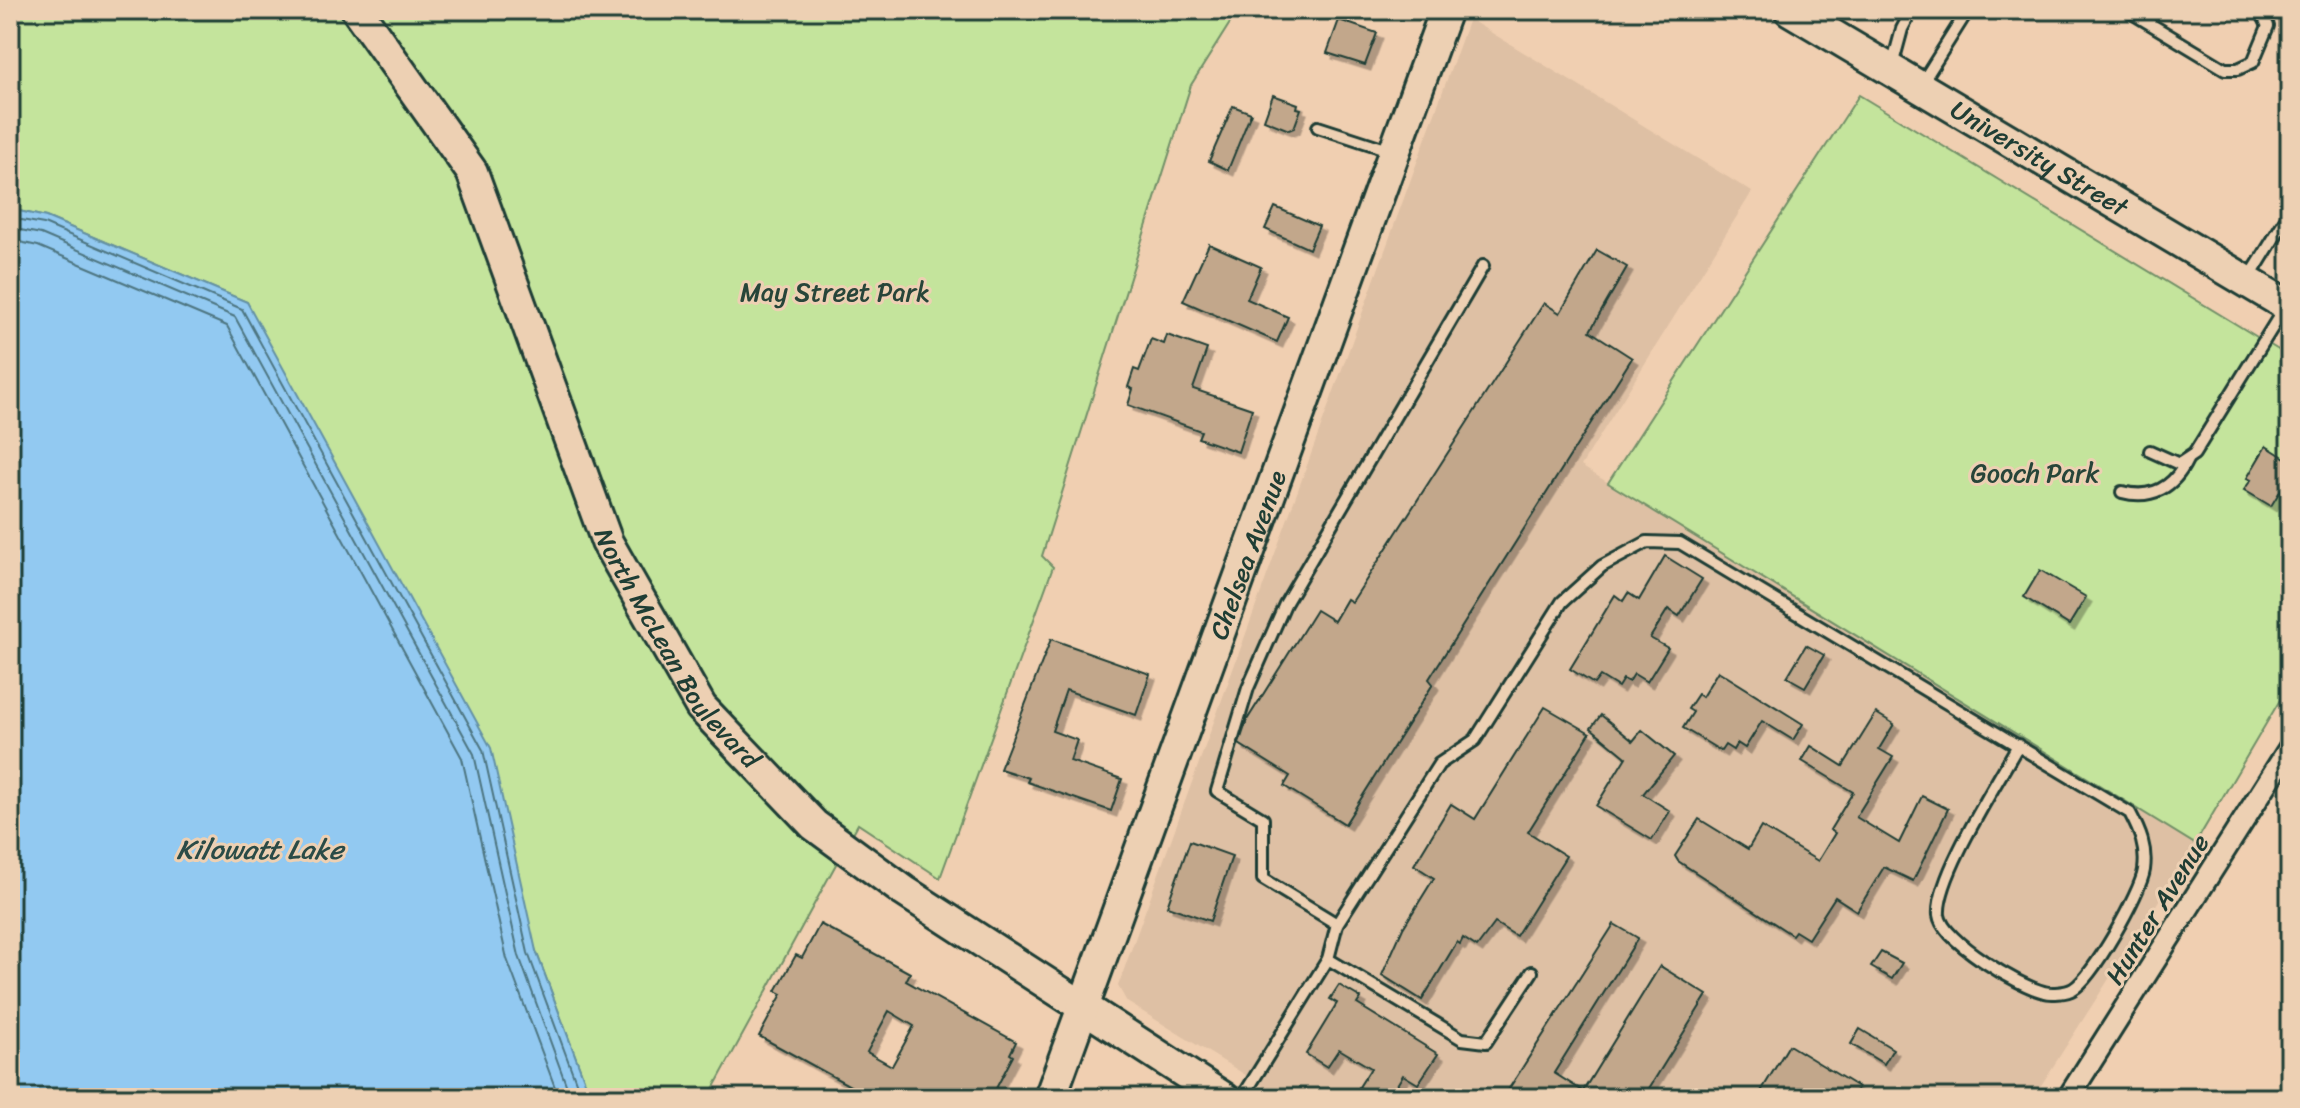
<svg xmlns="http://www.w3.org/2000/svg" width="2300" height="1108" viewBox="0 0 2300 1108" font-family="Sriracha,sans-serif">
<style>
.built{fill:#dec0a4}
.green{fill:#c4e49c;stroke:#729068;stroke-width:2}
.water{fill:#92c9f1;stroke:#6491a5;stroke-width:2}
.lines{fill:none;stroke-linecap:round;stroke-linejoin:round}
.shore{stroke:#4d7580;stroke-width:2}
.building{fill:#c2a78b;stroke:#1f3d34;stroke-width:2;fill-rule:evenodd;filter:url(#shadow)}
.lane-casing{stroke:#1f3d34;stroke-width:16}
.street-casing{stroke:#1f3d34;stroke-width:26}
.secondary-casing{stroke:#1f3d34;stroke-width:36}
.lane{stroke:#edd0b3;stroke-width:10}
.street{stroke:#edd0b3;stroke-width:20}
.secondary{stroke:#edd0b3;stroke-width:30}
.labels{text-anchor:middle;stroke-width:6;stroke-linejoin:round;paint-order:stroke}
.street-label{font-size:26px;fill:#1f3d34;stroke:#edd0b3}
.park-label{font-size:26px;fill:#274539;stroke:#edd0b3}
.water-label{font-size:28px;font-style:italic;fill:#2a4b47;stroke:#edd0b3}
</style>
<defs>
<filter id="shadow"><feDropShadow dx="5.5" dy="5.5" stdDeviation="0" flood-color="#0004"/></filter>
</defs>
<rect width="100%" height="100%" fill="#f0cfb1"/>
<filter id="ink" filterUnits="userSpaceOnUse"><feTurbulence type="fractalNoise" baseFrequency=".0125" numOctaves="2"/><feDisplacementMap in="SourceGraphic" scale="16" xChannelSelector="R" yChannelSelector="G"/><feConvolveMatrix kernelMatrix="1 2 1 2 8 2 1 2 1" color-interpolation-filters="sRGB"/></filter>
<g filter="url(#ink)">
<path class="built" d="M1469,19L1752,192L1581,466L2195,844L2033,1098H1283L1127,1002L1118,986Z"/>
<g class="green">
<path d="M10,10H1234L1235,15L1191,85L1042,556L1053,567L940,878L858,824L708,1098H591L536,951L247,302L46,217L10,209Z"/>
<path d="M1859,95L2290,357V683L2195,844L1608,483Z"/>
</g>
<path class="water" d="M10,209L46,217L247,302L491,748L536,951L591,1098H10Z"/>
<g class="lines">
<g class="shore">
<path d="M10,218L44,224L242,309L483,750L528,953L582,1098"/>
<path d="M10,228L41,234L235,317L474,754L519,956L571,1098"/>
<path d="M10,240L38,246L227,326L462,758L507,959L559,1098"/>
</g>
</g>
<g class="building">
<path d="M1339,20L1377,33L1365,65L1327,53Z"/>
<path d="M1273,95L1298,104L1297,108L1301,109L1294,128L1289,130L1264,120Z"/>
<path d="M1233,106L1251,113L1228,170L1209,161Z"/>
<path d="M1275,207L1319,226L1309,249L1265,229Z"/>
<path d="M1209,244L1261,267L1247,299L1288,317L1277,342L1183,301Z"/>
<path d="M1597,250L1627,267L1590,331L1632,358L1429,679L1433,684L1345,824L1284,786L1290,776L1239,744L1247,720L1316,610L1334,621L1347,599L1352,602L1544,303L1560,313Z"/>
<path d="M1167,335L1207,349L1193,389L1252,409L1238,452L1198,438L1201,431L1128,405L1133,389L1128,387L1134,369L1139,371L1151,339L1164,344Z"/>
<path d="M2266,446L2290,461V475L2271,506L2244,490L2251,480L2247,478Z"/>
<path d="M1665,556L1702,579L1679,616L1668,609L1650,638L1668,648L1647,682L1634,674L1629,682L1623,679L1618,687L1600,676L1594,684L1570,669L1615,595L1623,601L1628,593L1639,600Z"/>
<path d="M2040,570L2086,597L2069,625L2024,597Z"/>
<path d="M1051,639L1150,674L1136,715L1066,690L1052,731L1077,740L1070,761L1122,779L1111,811L1027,782L1029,778L1000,769Z"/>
<path d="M1806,645L1824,655L1805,687L1787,677Z"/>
<path d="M1718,671L1803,724L1793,740L1762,721L1745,748L1737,743L1733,750L1725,745L1721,751L1683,728L1693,712L1688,709L1698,694L1702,697Z"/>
<path d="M1545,707L1590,733L1528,832L1566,856L1516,936L1495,923L1477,947L1463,938L1460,944L1457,942L1422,1000L1382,975L1403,928L1434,878L1414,865L1451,804L1475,819Z"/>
<path d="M1876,713L1894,724L1879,749L1893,757L1856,817L1899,843L1922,796L1948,809L1913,881L1884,867L1857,911L1835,897L1808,939L1795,931L1792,935L1678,861L1675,856L1699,819L1748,849L1761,827L1818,861L1835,833L1830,830L1853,792L1802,761L1811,746L1843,766Z"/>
<path d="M1601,715L1633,741L1642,730L1674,756L1643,794L1670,811L1652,840L1596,806L1626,757L1591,728Z"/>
<path d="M1190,841L1232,856L1210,921L1167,906Z"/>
<path d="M820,924L910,973L906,981L1016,1042L1010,1054L1013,1056L991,1098H872L759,1036L782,994L776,991L796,955L802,958ZM889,1011L914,1026L892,1066L867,1052Z"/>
<path d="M1614,924L1638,938L1554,1073L1583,1091L1660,966L1707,995L1643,1098H1503Z"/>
<path d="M1881,952L1902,963L1892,979L1871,967Z"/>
<path d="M1339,985L1361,998L1357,1004L1438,1054L1418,1084L1403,1075L1389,1098H1377L1359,1087L1371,1068L1339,1049L1327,1067L1306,1054L1337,1003L1330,999Z"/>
<path d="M1860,1029L1893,1049L1884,1064L1851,1044Z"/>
<path d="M1789,1045L1858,1087L1852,1098H1757Z"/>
</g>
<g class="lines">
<defs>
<g id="lane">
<path d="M2127,10L2225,69H2238L2253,62L2268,26L2260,10"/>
<path d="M1892,66L1902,29L1912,10"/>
<path d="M1922,83L1968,10"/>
<path d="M1318,127L1392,151"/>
<path d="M2248,280L2290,212"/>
<path d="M2150,451L2179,464L2194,454L2285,307"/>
<path d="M2122,492C2152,500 2174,487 2187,460"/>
<path d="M1337,924L1263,879V819L1217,791L1248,688L1285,604L1483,266"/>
<path d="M1328,959L1462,1039L1486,1042L1532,972"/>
<path d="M1242,1098L1328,959L1337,924L1439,764L1475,740L1562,602L1602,566L1647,542L1680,543L2130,813C2140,832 2147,848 2144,870C2141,892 2092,979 2073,989C2067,993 2050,994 2044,992C2019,986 1942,941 1939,915C1936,877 1998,782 2018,745"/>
</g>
<path id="street" d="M2068,1098L2290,747"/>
<g id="secondary">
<path id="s1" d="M357,10L472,172L607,542L701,707L814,825L904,891L1224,1098"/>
<path id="s2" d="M1790,10L2290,307"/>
<path id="s3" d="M1050,1098L1446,10"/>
</g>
</defs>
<use href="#lane" class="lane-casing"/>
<use href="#street" class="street-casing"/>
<use href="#secondary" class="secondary-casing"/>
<use href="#lane" class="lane"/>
<use href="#street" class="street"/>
<use href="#secondary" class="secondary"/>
</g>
</g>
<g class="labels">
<g class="street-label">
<text dy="9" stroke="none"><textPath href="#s2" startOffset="290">University Street</textPath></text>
<text dy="9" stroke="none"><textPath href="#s3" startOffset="578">Chelsea Avenue</textPath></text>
<text dy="9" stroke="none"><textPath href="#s1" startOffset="720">North McLean Boulevard</textPath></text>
<text transform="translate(2157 909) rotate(-58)" y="9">Hunter Avenue</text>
</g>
<g class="park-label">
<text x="835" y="301">May Street Park</text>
<text x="2035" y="482">Gooch Park</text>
</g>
<g class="water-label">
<text x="260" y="859">Kilowatt Lake</text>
</g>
</g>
<rect width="2300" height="1108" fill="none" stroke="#edd0b3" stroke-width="40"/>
<rect x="20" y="20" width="2260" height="1068" fill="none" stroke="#1f3d34" stroke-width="3" filter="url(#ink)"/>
</svg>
